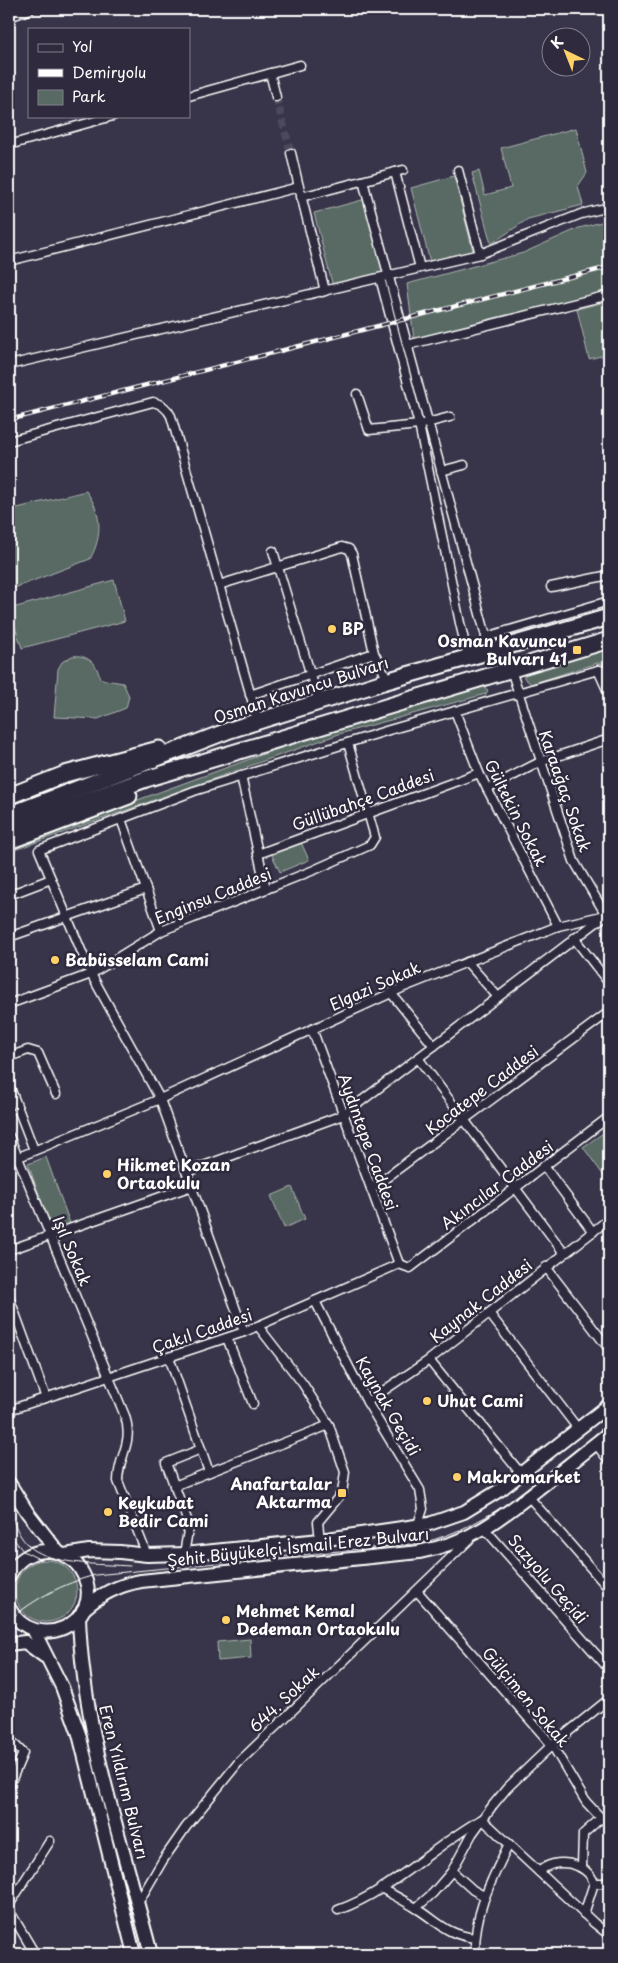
<svg xmlns="http://www.w3.org/2000/svg" width="618" height="1963" viewBox="0 0 618 1963" font-family="'Playpen Sans',sans-serif">
<style>
.green{fill:#586a63;stroke:#acb4b1}
.lines{fill:none;stroke-linecap:round;stroke-linejoin:round}
.street-tunnel{stroke:#4c485b;stroke-width:8;stroke-dasharray:8 4;stroke-linecap:butt}
.street-casing{stroke:#fff;stroke-width:11}
.primary-casing{stroke:#fff;stroke-width:16}
.highway-casing{stroke:#fff;stroke-width:19}
.street{stroke:#2f2a3d;stroke-width:8}
.primary{stroke:#2f2a3d;stroke-width:12}
.highway{stroke:#2f2a3d;stroke-width:15}
.tram{stroke:#fff;stroke-width:1}
.rail-casing{stroke:#fff;stroke-width:4.5}
.rail{stroke:#2f2a3d;stroke-width:2.5;stroke-dasharray:8;stroke-linecap:butt}
.poi-dot{fill:#ffd166;stroke:#2f2a3d;stroke-width:2}
.labels{text-anchor:middle;stroke-width:5;stroke-linejoin:round;paint-order:stroke}
.poi-label{font-size:16px;font-weight:bold;fill:#fff;stroke:#2f2a3d;text-anchor:start}
.street-label{font-size:16px;fill:#fff;stroke:#2f2a3d}
</style>
<rect width="100%" height="100%" fill="#383449"/>
<filter id="ink" filterUnits="userSpaceOnUse"><feTurbulence type="fractalNoise" baseFrequency=".02" numOctaves="2"/><feDisplacementMap in="SourceGraphic" scale="10" xChannelSelector="R" yChannelSelector="G"/><feConvolveMatrix kernelMatrix="1 2 1 2 8 2 1 2 1" color-interpolation-filters="sRGB"/></filter>
<g filter="url(#ink)">
<g class="green">
<path d="M576,128L587,173L578,186L583,205L528,219L491,244L472,173L479,171L485,195L511,188L501,148Z"/>
<path d="M454,176L473,251L430,262L411,188Z"/>
<path d="M366,199L385,274L333,287L314,213Z"/>
<path d="M609,220V292L414,339L407,284L523,253L579,228Z"/>
<path d="M609,301V354L589,359L577,309Z"/>
<path d="M86,491C102,512 103,536 90,559L9,590V510Z"/>
<path d="M114,580L125,621L22,648L9,609Z"/>
<path d="M609,649V664L597,663L531,684L524,678V673Z"/>
<path d="M72,656C87,654 98,664 100,679L123,683L129,696L126,708L98,719L54,717L58,669L62,662Z"/>
<path d="M484,687L488,690L486,694L339,734L9,852V847L343,725Z"/>
<path d="M300,840L309,860L280,872L271,853Z"/>
<path d="M609,1129V1183L583,1147Z"/>
<path d="M46,1157L71,1226L53,1233L28,1164Z"/>
<path d="M292,1187L305,1219L284,1228L271,1196Z"/>
<circle cx="46" cy="1591" r="31"/>
<path d="M250,1639L251,1658L218,1661L217,1642Z"/>
</g>
<g class="lines">
<path class="street-tunnel" d="M276,97L291,153"/>
<defs>
<g id="street">
<path d="M9,17L31,9"/>
<path d="M270,73L276,97"/>
<path d="M189,96L300,65"/>
<path d="M9,145L113,116"/>
<path d="M291,153L299,187"/>
<path d="M458,170L480,254"/>
<path d="M395,172L420,268"/>
<path d="M363,181L490,651"/>
<path d="M301,197L403,170"/>
<path d="M9,261L299,187L325,291L322,292"/>
<path d="M380,278L419,425L460,623L468,657"/>
<path d="M407,345L609,295"/>
<path d="M9,365L480,254L581,214L609,207"/>
<path d="M357,394L369,430L419,425L450,417"/>
<path d="M9,441L153,402C162,404 167,408 171,416L258,721"/>
<path d="M441,471L464,465"/>
<path d="M273,551L319,702"/>
<path d="M219,585L342,547L349,549L352,554L374,653L388,680"/>
<path d="M551,587L609,575"/>
<path d="M486,637L609,601"/>
<path d="M511,670L574,861L606,915"/>
<path d="M598,670L609,694"/>
<path d="M250,695L374,653"/>
<path d="M455,711L479,773L558,926"/>
<path d="M241,776L266,889"/>
<path d="M487,789L540,762L609,739"/>
<path d="M121,819L161,931"/>
<path d="M258,854L479,773"/>
<path d="M9,895L51,879"/>
<path d="M9,937L146,889"/>
<path d="M574,938L609,983"/>
<path d="M467,962L498,997"/>
<path d="M391,993L434,1046"/>
<path d="M9,1004L91,974L161,931L314,870L370,845L375,837L348,743"/>
<path d="M312,1029L399,1264"/>
<path d="M9,1057L28,1050L38,1053L56,1094"/>
<path d="M418,1058L564,1253"/>
<path d="M9,1085L34,1150"/>
<path d="M9,1136L125,1416C134,1444 118,1456 118,1481L147,1555"/>
<path d="M9,1161L160,1099L402,988L558,926L606,915"/>
<path d="M544,1166L593,1232"/>
<path d="M187,1172L343,1115L602,918"/>
<path d="M371,1189L609,1012"/>
<path d="M9,1250L192,1186"/>
<path d="M399,1264L410,1268L609,1117"/>
<path d="M546,1267L609,1349"/>
<path d="M9,1297L46,1398"/>
<path d="M315,1301L367,1402L420,1490L423,1509L417,1527"/>
<path d="M489,1313L579,1430"/>
<path d="M258,1326L303,1384L329,1425L345,1472L342,1493L318,1522L320,1540"/>
<path d="M244,1332L160,1099L91,974L39,850L194,791L389,730L598,670L609,671"/>
<path d="M227,1338L253,1404"/>
<path d="M169,1357L209,1472"/>
<path d="M429,1360L522,1475"/>
<path d="M367,1402L429,1360L609,1219"/>
<path d="M9,1410L244,1332L399,1264"/>
<path d="M596,1444L609,1461"/>
<path d="M174,1486L329,1425"/>
<path d="M529,1497L609,1589"/>
<path d="M485,1529L609,1669"/>
<path d="M184,1554L189,1525L166,1463L201,1449"/>
<path d="M417,1591L552,1745L586,1802L601,1818L609,1823"/>
<path d="M9,1739L23,1753L9,1786"/>
<path d="M582,1866L583,1834L601,1818"/>
<path d="M452,1871L473,1890L484,1896"/>
<path d="M539,1872C554,1856 587,1862 594,1883L584,1914"/>
<path d="M594,1883H609"/>
<path d="M381,1888C393,1895 405,1901 416,1908C439,1922 445,1934 475,1938"/>
<path d="M138,1903L163,1860L186,1827L238,1763L470,1539"/>
<path d="M9,1905L50,1841"/>
<path d="M416,1908L433,1893L452,1871L472,1834L493,1805L507,1788L552,1745L609,1699"/>
<path d="M9,1910L35,1954"/>
<path d="M338,1910C392,1891 433,1846 482,1819L594,1923L609,1935"/>
<path d="M475,1954C474,1912 491,1881 509,1844"/>
</g>
<g id="primary">
<path d="M9,1483L27,1512L58,1552"/>
<path d="M65,1555L89,1551L120,1552L147,1555L184,1554L320,1540L429,1524L464,1512L500,1490L609,1405"/>
<path d="M9,1576C16,1561 29,1552 45,1551C56,1550 64,1554 73,1561C79,1565 81,1570 84,1576C105,1623 35,1656 9,1608"/>
<path d="M83,1610C100,1594 118,1585 141,1581L419,1552C470,1543 500,1519 539,1488C563,1470 586,1451 609,1433"/>
<path d="M79,1616C82,1730 123,1844 151,1954"/>
<path d="M34,1631L62,1687L79,1734L134,1954"/>
<path d="M9,1644L25,1642L44,1656"/>
</g>
<g id="highway">
<path d="M9,796L65,774L159,749"/>
<path d="M9,815L230,730L383,682L609,617"/>
<path d="M9,829L146,779L609,640"/>
<path d="M9,841L129,796"/>
</g>
</defs>
<use href="#street" class="street-casing"/>
<use href="#primary" class="primary-casing"/>
<use href="#highway" class="highway-casing"/>
<use href="#street" class="street"/>
<use href="#primary" class="primary"/>
<use href="#highway" class="highway"/>
<g class="tram">
<path d="M9,1508C13,1520 17,1533 26,1543C46,1566 102,1564 130,1566"/>
<path d="M9,1533L23,1551L41,1560"/>
<path d="M9,1620C36,1598 62,1584 95,1575L421,1543C494,1526 552,1469 609,1423"/>
</g>
<defs>
<path id="rail" d="M9,420L609,267"/>
</defs>
<use href="#rail" class="rail-casing"/>
<use href="#rail" class="rail"/>
</g>
</g>
<g class="poi-dot">
<circle cx="332" cy="629" r="5"/>
<rect x="572" y="645" width="10" height="10" rx="2.5"/>
<circle cx="55" cy="960" r="5"/>
<circle cx="107" cy="1174" r="5"/>
<circle cx="427" cy="1401" r="5"/>
<circle cx="457" cy="1477" r="5"/>
<rect x="337" y="1488" width="10" height="10" rx="2.5"/>
<circle cx="108" cy="1512" r="5"/>
<circle cx="226" cy="1620" r="5"/>
</g>
<g class="labels">
<g class="poi-label">
<text x="342" y="635">BP</text>
<text x="567" y="647" text-anchor="end">Osman Kavuncu<tspan x="567" dy="18">Bulvarı 41</tspan></text>
<text x="65" y="966">Babüsselam Cami</text>
<text x="117" y="1171">Hikmet Kozan<tspan x="117" dy="18">Ortaokulu</tspan></text>
<text x="437" y="1407">Uhut Cami</text>
<text x="467" y="1483">Makromarket</text>
<text x="332" y="1490" text-anchor="end">Anafartalar<tspan x="332" dy="18">Aktarma</tspan></text>
<text x="118" y="1509">Keykubat<tspan x="118" dy="18">Bedir Cami</tspan></text>
<text x="236" y="1617">Mehmet Kemal<tspan x="236" dy="18">Dedeman Ortaokulu</tspan></text>
</g>
<g class="street-label">
<text transform="translate(301 690) rotate(-18)" y="6">Osman Kavuncu Bulvarı</text>
<text transform="translate(565 791) rotate(71)" y="6">Karaağaç Sokak</text>
<text transform="translate(363 800) rotate(-20)" y="6">Güllübahçe Caddesi</text>
<text transform="translate(516 813) rotate(63)" y="6">Gültekin Sokak</text>
<text transform="translate(213 896) rotate(-22)" y="6">Enginsu Caddesi</text>
<text transform="translate(375 986) rotate(-24)" y="6">Elgazi Sokak</text>
<text transform="translate(482 1090) rotate(-37)" y="6">Kocatepe Caddesi</text>
<text transform="translate(368 1142) rotate(70)" y="6">Aydıntepe Caddesi</text>
<text transform="translate(497 1185) rotate(-37)" y="6">Akıncılar Caddesi</text>
<text transform="translate(72 1251) rotate(67)" y="6">Işıl Sokak</text>
<text transform="translate(481 1301) rotate(-38)" y="6">Kaynak Caddesi</text>
<text transform="translate(202 1331) rotate(-19)" y="6">Çakıl Caddesi</text>
<text transform="translate(388 1406) rotate(60)" y="6">Kaynak Geçidi</text>
<text transform="translate(298 1547) rotate(-6)" y="6">Şehit Büyükelçi İsmail Erez Bulvarı</text>
<text transform="translate(548 1579) rotate(49)" y="6">Sazyolu Geçidi</text>
<text transform="translate(526 1697) rotate(50)" y="6">Gülçimen Sokak</text>
<text transform="translate(284 1699) rotate(-43)" y="6">644. Sokak</text>
<text transform="translate(124 1782) rotate(76)" y="6">Eren Yıldırım Bulvarı</text>
</g>
</g>
<rect width="618" height="1963" fill="none" stroke="#2f2a3d" stroke-width="30"/>
<rect x="15" y="15" width="588" height="1933" fill="none" stroke="#fff" stroke-width="2" filter="url(#ink)"/>
<rect x="28" y="28" width="162" height="90" fill="#2f2a3d" stroke="#827f8b"/>
<rect x="38" y="44" width="25" height="8" fill="#2f2a3d" stroke="#827f8b"/>
<text x="72" y="52" font-size="15" fill="#ffffff">Yol</text>
<rect x="38" y="69" width="25" height="8" fill="#ffffff" stroke="#827f8b"/>
<text x="72" y="78" font-size="15" fill="#ffffff">Demiryolu</text>
<rect x="38" y="90" width="25" height="15" fill="#586a63" stroke="#827f8b"/>
<text x="72" y="102" font-size="15" fill="#ffffff">Park</text>
<g transform="translate(566 52) rotate(317)"><circle r="24" fill="#2f2a3d" stroke="#827f8b"/>
<path d="M0-4L9 19L0 12L-9 19Z" fill="#ffd166"/>
<text y="-8" font-size="14" font-weight="bold" text-anchor="middle" fill="#ffffff">K</text>
</g>
</svg>
